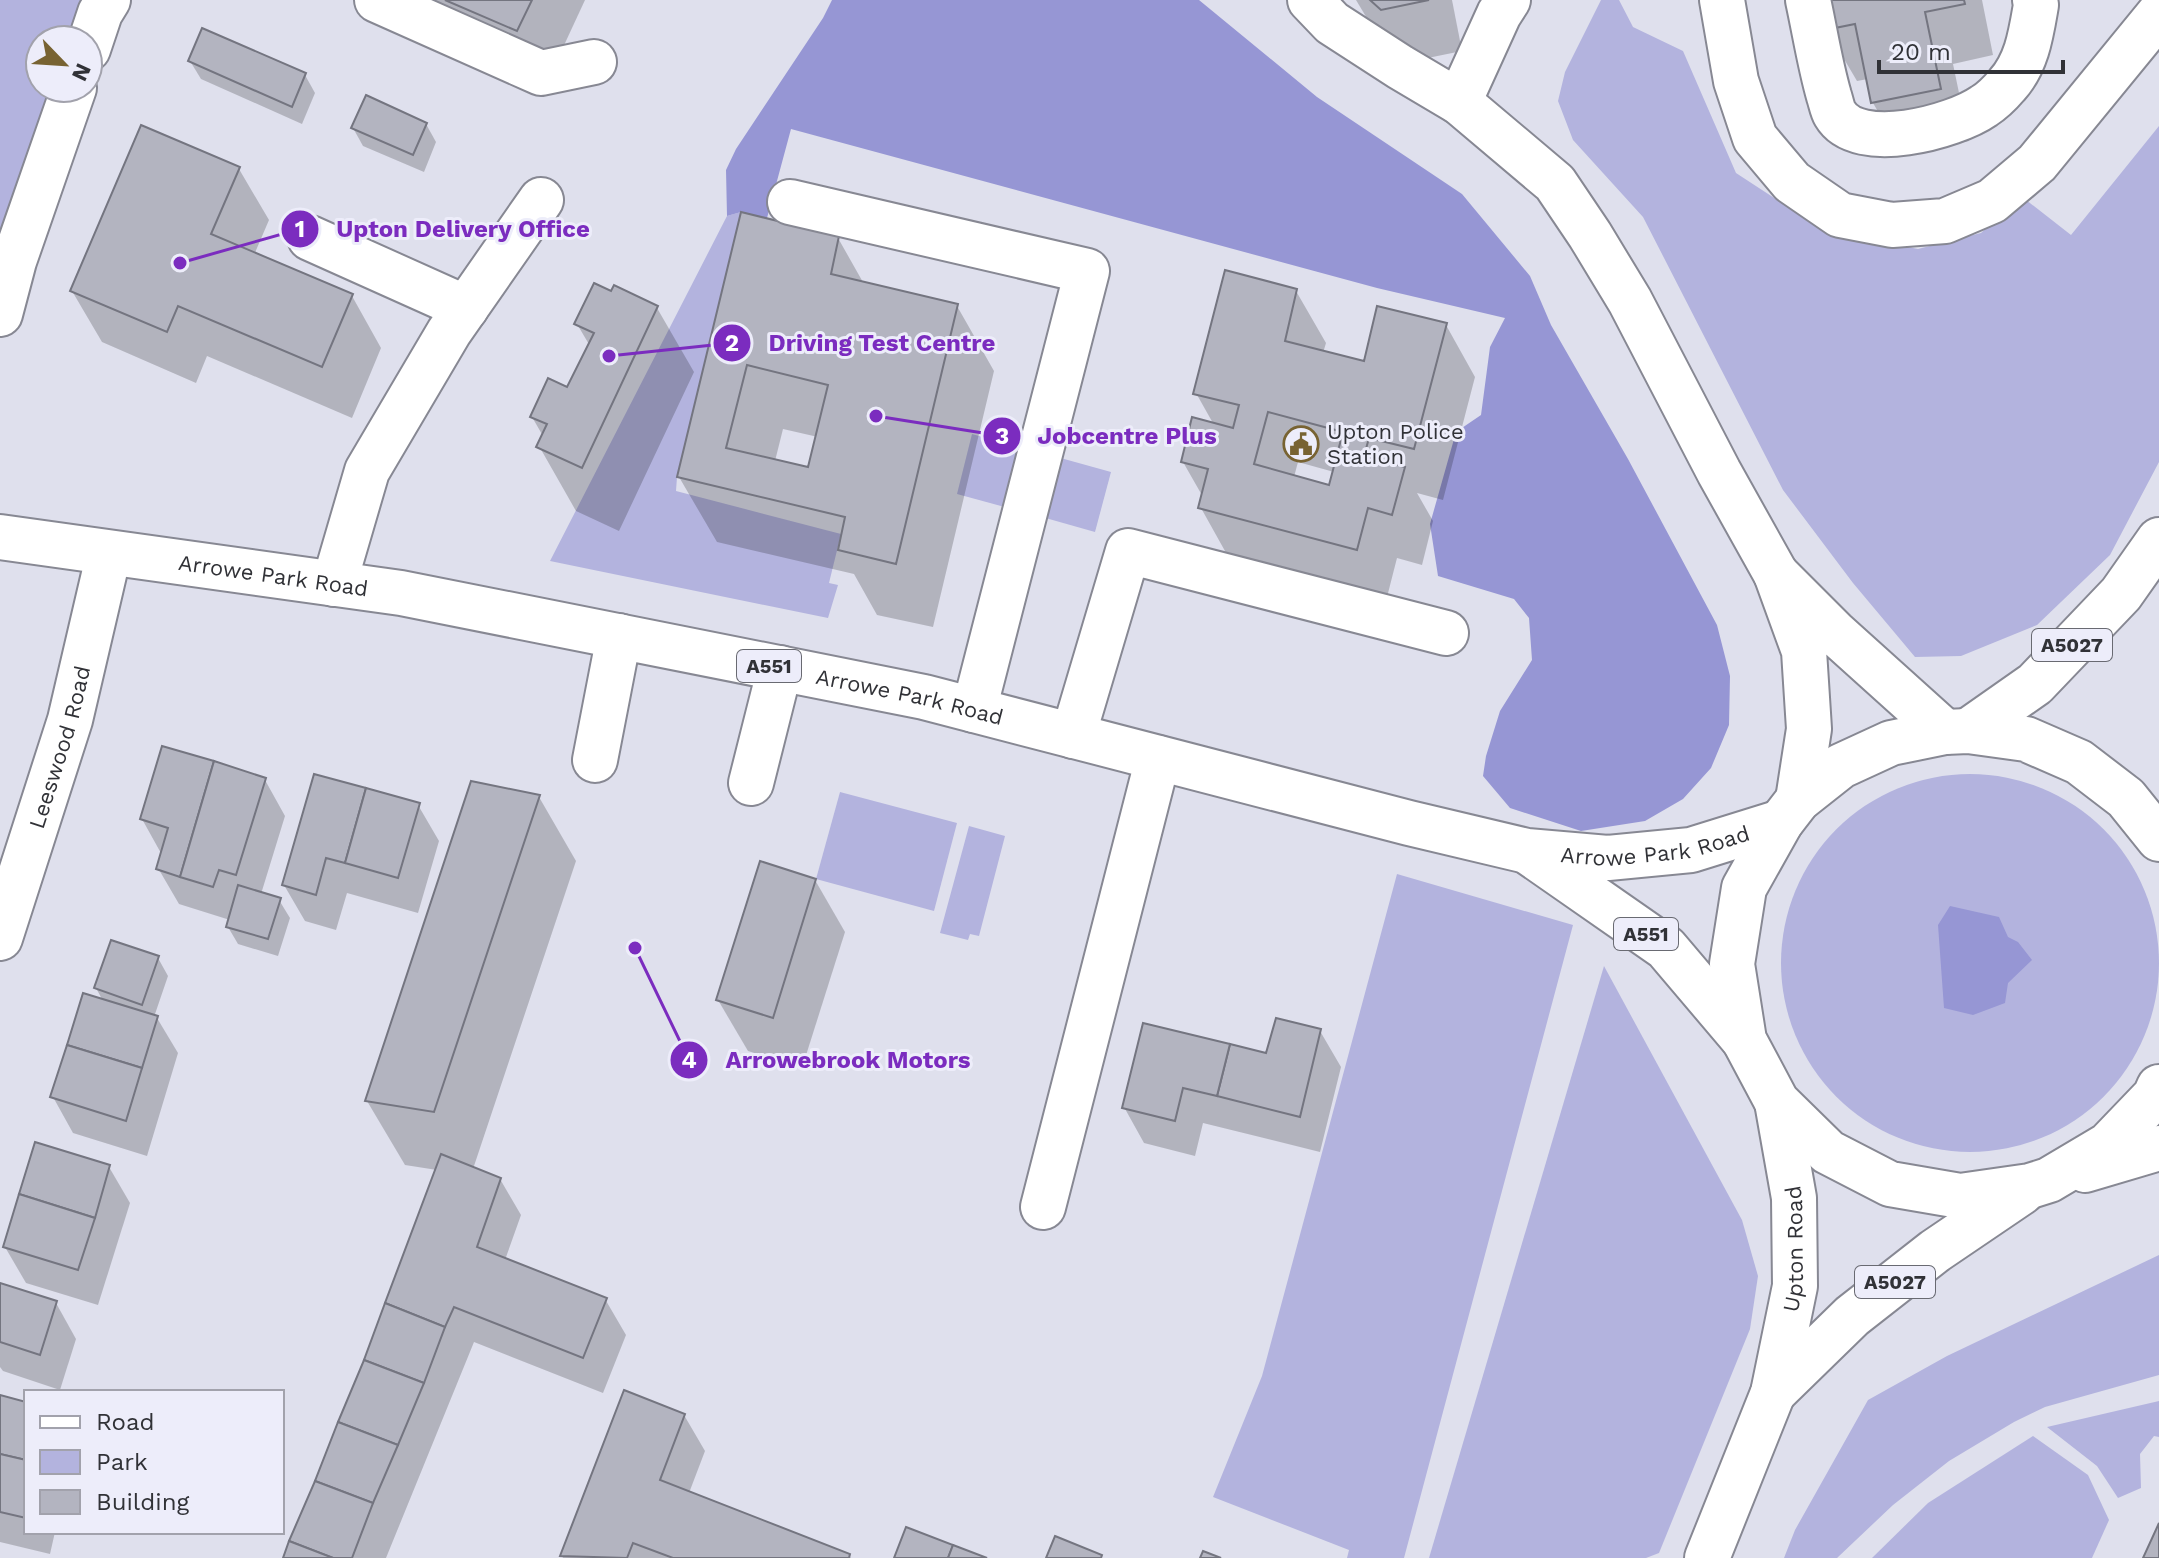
<svg xmlns="http://www.w3.org/2000/svg" width="2159" height="1558" viewBox="0 0 2159 1558" font-family="'Work Sans',sans-serif">
<style>
.green{fill:#b3b3de}
.forest{fill:#9696d4}
.shadow{fill:#0003;fill-rule:evenodd}
.building{fill:#b3b4c0;stroke:#747580;stroke-width:2;fill-rule:evenodd}
.lines{fill:none;stroke-linecap:round;stroke-linejoin:round}
.minor-casing{stroke:#878893;stroke-width:48}
.major-casing{stroke:#878893;stroke-width:48}
.minor{stroke:#fff;stroke-width:44}
.major{stroke:#fff;stroke-width:44}
.labels{text-anchor:middle;stroke-width:6;stroke-linejoin:round;paint-order:stroke}
.shield{fill:#ededfa;stroke:#696a72;stroke-width:2}
.shield-label{font-size:20px;font-weight:bold;fill:#313237}
.poi-label{font-size:22px;fill:#313237;stroke:#ededfa;text-anchor:start}
.street-label{font-size:22px;fill:#313237;stroke:#ededfa}
.leader{fill:none;stroke:#7b2cbf;stroke-width:3}
.callout-dot{fill:#7b2cbf;stroke:#ededfa;stroke-width:3}
.mark-label{font-size:24px;text-anchor:middle;font-weight:bold;fill:#fff}
.callout-label{font-size:24px;text-anchor:middle;font-weight:bold;fill:#7b2cbf;stroke:#ededfa;stroke-width:6;stroke-linejoin:round;paint-order:stroke}
</style>
<rect width="100%" height="100%" fill="#dfe0ed"/>
<g class="green">
<path d="M0,0H115L88,40H40V88H80L0,289Z"/>
<path d="M1601,0H1619L1633,27L1683,51L1736,173L1823,230L1918,249L1981,233L2021,196L2071,235L2159,126V462L2110,555L2037,625L1961,656L1915,657L1853,583L1783,490L1643,217L1573,140L1558,101L1565,72Z"/>
<path d="M741,212L677,477L676,491L841,534L829,583L838,585L828,618L550,561L727,216Z"/>
<path d="M972,434L1029,450L1012,509L957,494Z"/>
<path d="M1057,457L1111,472L1095,532L1042,517Z"/>
<circle cx="1970" cy="963" r="189"/>
<path d="M840,792L957,823L934,911L816,879Z"/>
<path d="M969,826L1005,836L979,936L970,934L968,940L940,933Z"/>
<path d="M1397,874L1573,925L1404,1558H1347L1349,1550L1213,1497L1262,1376Z"/>
<path d="M1604,966L1742,1220L1758,1276L1750,1329L1659,1553L1646,1558H1429Z"/>
<path d="M2159,1255V1375L2045,1407L2014,1422L1949,1461L1893,1505L1837,1558H1784L1795,1530L1868,1400L1947,1356Z"/>
<path d="M2159,1401V1437L2154,1436L2140,1454L2141,1488L2118,1498L2097,1466L2047,1427Z"/>
<path d="M2033,1436L2088,1475L2109,1520L2092,1558H1872L1928,1503Z"/>
</g>
<g class="forest">
<path d="M832,0H1199L1317,97L1462,194L1530,276L1551,325L1628,459L1717,625L1730,676L1729,725L1711,768L1683,799L1645,821L1581,831L1510,808L1483,776L1486,756L1500,711L1532,660L1529,618L1514,599L1438,576L1430,524L1456,432L1481,415L1490,347L1505,318L1377,288L791,129L767,218L741,212L727,216L726,170L736,149L823,18Z"/>
<path d="M1950,906L1999,917L2008,937L2018,942L2032,960L2008,983L2005,1003L1973,1015L1944,1008L1938,925Z"/>
</g>
<g class="shadow">
<path d="M358,0H585L547,82Z"/>
<path d="M1356,0H1452L1462,51L1413,61L1368,20Z"/>
<path d="M1821,0H1982L1993,55L1953,64L1969,141L1903,154L1873,103L1868,79L1857,81L1827,30Z"/>
<path d="M190,61L305,75L315,93L302,124L201,79Z"/>
<path d="M426,124L436,142L424,172L363,146L353,128Z"/>
<path d="M239,169L269,220L254,255L352,296L381,348L352,418L207,356L196,383L102,342L72,291Z"/>
<path d="M743,215L838,238L864,284L957,306L994,371L933,627L877,615L854,574L717,542L679,477ZM783,429L818,437L810,469L775,461Z"/>
<path d="M1296,291L1326,343L1323,353L1366,363L1446,325L1475,377L1443,500L1417,493L1433,521L1422,565L1397,558L1386,601L1230,560L1201,508L1203,497L1183,462L1214,425L1196,393ZM1298,462L1334,472L1330,487L1294,477Z"/>
<path d="M657,308L694,372L619,531L576,511L539,446L543,436L532,417L568,390L590,346L577,324Z"/>
<path d="M315,776L418,805L439,841L418,913L347,893L336,930L305,921L284,885Z"/>
<path d="M265,780L285,816L261,894L279,900L290,918L278,956L238,944L228,927L230,920L179,904L158,868L162,855L142,819Z"/>
<path d="M539,797L576,861L473,1169L500,1179L521,1215L505,1260L605,1299L626,1335L603,1393L474,1342L386,1558H285L366,1361L437,1170L405,1165L367,1101Z"/>
<path d="M815,880L845,932L802,1068L748,1051L718,1000Z"/>
<path d="M158,958L168,976L154,1017L157,1018L178,1053L147,1156L73,1133L53,1097L103,1001L96,988Z"/>
<path d="M1320,1031L1341,1067L1320,1152L1203,1123L1195,1156L1144,1143L1124,1107L1268,1055Z"/>
<path d="M109,1167L130,1203L98,1305L26,1283L5,1247Z"/>
<path d="M0,1285L56,1303L76,1339L60,1390L3,1371L0,1367Z"/>
<path d="M625,1393L684,1415L705,1451L689,1493L849,1556L851,1558H563L562,1556Z"/>
<path d="M0,1397L26,1404V1532H55L50,1554L0,1542Z"/>
</g>
<g class="building">
<path d="M445,0H532L517,31Z"/>
<path d="M1370,0H1429L1381,10Z"/>
<path d="M1819,0H1964L1965,4L1925,12L1941,89L1871,103L1855,24L1825,30Z"/>
<path d="M202,28L306,73L292,107L188,61Z"/>
<path d="M366,95L427,123L413,155L351,128Z"/>
<path d="M141,125L240,167L211,234L353,294L322,367L178,306L167,332L70,291Z"/>
<path d="M741,212L839,236L831,274L958,304L896,564L838,550L845,517L677,477ZM747,365L828,385L808,467L726,448Z"/>
<path d="M1225,270L1297,289L1285,341L1364,361L1377,306L1447,323L1414,449L1369,438L1364,456L1405,467L1392,515L1368,508L1357,550L1198,508L1208,469L1181,462L1192,417L1233,428L1239,405L1193,394ZM1268,412L1343,432L1329,485L1254,464Z"/>
<path d="M594,283L611,291L614,285L658,306L582,468L536,447L547,424L530,417L548,378L567,387L594,333L574,324Z"/>
<path d="M162,746L214,761L180,877L156,869L168,828L140,819Z"/>
<path d="M214,761L266,778L236,875L219,870L213,887L180,877Z"/>
<path d="M314,774L366,788L345,863L326,858L316,895L282,885Z"/>
<path d="M471,781L540,795L434,1112L365,1101Z"/>
<path d="M366,788L420,803L398,878L345,863Z"/>
<path d="M760,861L816,879L773,1018L716,1000Z"/>
<path d="M238,885L281,898L268,939L226,927Z"/>
<path d="M111,940L159,956L142,1005L94,988Z"/>
<path d="M83,993L158,1016L142,1068L67,1045Z"/>
<path d="M1276,1018L1321,1029L1300,1117L1217,1096L1230,1044L1266,1053Z"/>
<path d="M1143,1023L1230,1044L1217,1096L1183,1088L1175,1121L1122,1108Z"/>
<path d="M67,1045L142,1068L126,1121L50,1097Z"/>
<path d="M35,1142L110,1165L95,1218L19,1194Z"/>
<path d="M441,1154L501,1178L477,1247L607,1298L583,1358L454,1307L445,1327L385,1303Z"/>
<path d="M19,1194L95,1218L78,1270L3,1247Z"/>
<path d="M0,1283L57,1301L40,1355L0,1342Z"/>
<path d="M385,1303L445,1327L424,1383L364,1360Z"/>
<path d="M364,1360L424,1383L398,1445L338,1422Z"/>
<path d="M624,1390L685,1414L660,1480L850,1554L849,1558H673L633,1543L627,1558L560,1556Z"/>
<path d="M0,1395L26,1402V1460L0,1454Z"/>
<path d="M338,1422L398,1445L373,1503L315,1481Z"/>
<path d="M0,1454L26,1460V1518L0,1512Z"/>
<path d="M315,1481L373,1503L352,1558H333L289,1541Z"/>
<path d="M2159,1523V1558H2143Z"/>
<path d="M906,1527L953,1545L948,1558H894Z"/>
<path d="M1055,1536L1102,1555L1101,1558H1046Z"/>
<path d="M289,1541L333,1558H283Z"/>
<path d="M953,1545L987,1558H948Z"/>
<path d="M1203,1551L1221,1558H1200Z"/>
</g>
<g class="lines">
<defs>
<g id="minor">
<path d="M377,0L541,73L594,62"/>
<path d="M1310,0L1332,23L1400,67L1459,102L1555,183L1590,235L1630,301L1719,472L1776,574"/>
<path d="M1722,0L1736,81L1755,138L1792,182L1840,215L1892,225L1945,221L1992,201L2037,163L2159,14"/>
<path d="M1808,0C1815,32 1820,65 1829,96C1831,102 1832,109 1835,114C1858,153 1954,127 1984,106C1992,101 2001,92 2007,85C2027,63 2031,34 2036,5L2035,0"/>
<path d="M88,49L100,13L108,0"/>
<path d="M1459,102L1499,14L1508,0"/>
<path d="M790,202L1087,271L974,710"/>
<path d="M310,238L466,308"/>
<path d="M0,314L14,261L74,88"/>
<path d="M334,584L367,471L449,332L541,200"/>
<path d="M1073,736L1128,551L1446,633"/>
<path d="M595,760L619,636"/>
<path d="M751,783L780,668"/>
<path d="M1798,800L1809,729L1804,651L1776,574L1834,632L1945,732"/>
<path id="s1" d="M0,938L70,720L109,553"/>
<path d="M1043,1207L1158,758"/>
</g>
<g id="major">
<path id="s2" d="M0,537L401,593L924,697L1409,823L1527,851L1608,858L1691,850L1781,822"/>
<path d="M1968,731L2035,684L2121,594L2159,540"/>
<path d="M2159,839L2126,798L2079,762L2026,739L1968,731L1945,732L1891,743L1841,766L1798,800L1781,822L1744,888L1732,964L1744,1040L1777,1102L1828,1152L1890,1184L1960,1196L2030,1186L2049,1180L2108,1145L2155,1096L2159,1087"/>
<path d="M1531,854L1666,948L1744,1040"/>
<path d="M2085,1170L2159,1148"/>
<path d="M1773,1393L1852,1316L1935,1251L2022,1192"/>
<path id="s3" d="M1707,1558L1773,1393L1795,1286L1794,1198L1777,1102"/>
</g>
</defs>
<use href="#minor" class="minor-casing"/>
<use href="#major" class="major-casing"/>
<use href="#minor" class="minor"/>
<use href="#major" class="major"/>
</g>
<defs>
<symbol id="civic-ring" viewBox="-11 -11 22 22"><circle r="9.5" fill="#ededfa" stroke="#786332" stroke-width="1.5"/><path d="M-.6-6.5H3V-4.5H.6V-3L4-1V1h2V6H-6V1h2V-1L-.6-3ZM-1.2 2.5V6h2.4V2.5Z" fill="#786332"/></symbol>
</defs>
<g fill-rule="evenodd">
<use href="#civic-ring" x="1281" y="424" width="40" height="40"/>
</g>
<g class="labels">
<g class="shield">
<rect x="2032" y="629" width="80" height="32" rx="6"/>
<rect x="737" y="650" width="64" height="32" rx="6"/>
<rect x="1614" y="918" width="64" height="32" rx="6"/>
<rect x="1855" y="1266" width="80" height="32" rx="6"/>
</g>
<g class="shield-label">
<text x="2072" y="652">A5027</text>
<text x="769" y="673">A551</text>
<text x="1646" y="941">A551</text>
<text x="1895" y="1289">A5027</text>
</g>
<g class="poi-label">
<text x="1327" y="439">Upton Police<tspan x="1327" dy="25">Station</tspan></text>
</g>
<g class="street-label">
<text dy="8" stroke="none"><textPath href="#s2" startOffset="276">Arrowe Park Road</textPath></text>
<text dy="8" stroke="none"><textPath href="#s2" startOffset="924">Arrowe Park Road</textPath></text>
<text dy="8" stroke="none"><textPath href="#s1" startOffset="200">Leeswood Road</textPath></text>
<text dy="8" stroke="none"><textPath href="#s2" startOffset="1690">Arrowe Park Road</textPath></text>
<text dy="8" stroke="none"><textPath href="#s3" startOffset="324">Upton Road</textPath></text>
</g>
</g>
<path class="leader" d="M180 263L300 229M609 356L732 343M876 416L1002 436M635 948L689 1060"/>
<g class="callout-dot">
<circle cx="180" cy="263" r="8"/>
<circle cx="609" cy="356" r="8"/>
<circle cx="876" cy="416" r="8"/>
<circle cx="635" cy="948" r="8"/>
<circle cx="300" cy="229" r="20"/>
<circle cx="732" cy="343" r="20"/>
<circle cx="1002" cy="436" r="20"/>
<circle cx="689" cy="1060" r="20"/>
</g>
<g class="mark-label">
<text x="300" y="237">1</text>
<text x="732" y="351">2</text>
<text x="1002" y="444">3</text>
<text x="689" y="1068">4</text>
</g>
<g class="callout-label">
<text x="463" y="237">Upton Delivery Office</text>
<text x="882" y="351">Driving Test Centre</text>
<text x="1127" y="444">Jobcentre Plus</text>
<text x="848" y="1068">Arrowebrook Motors</text>
</g>
<rect x="24" y="1390" width="260" height="144" fill="#ededfa" stroke="#a2a2ac" stroke-width="2"/>
<rect x="40" y="1416" width="40" height="12" fill="#ffffff" stroke="#a2a2ac" stroke-width="2"/>
<text x="96" y="1430" font-size="24" fill="#313237">Road</text>
<rect x="40" y="1450" width="40" height="24" fill="#b3b3de" stroke="#a2a2ac" stroke-width="2"/>
<text x="96" y="1470" font-size="24" fill="#313237">Park</text>
<rect x="40" y="1490" width="40" height="24" fill="#b3b4c0" stroke="#a2a2ac" stroke-width="2"/>
<text x="96" y="1510" font-size="24" fill="#313237">Building</text>
<g transform="translate(64 64) rotate(115)"><circle r="38" fill="#ededfa" stroke="#a2a2ac" stroke-width="2"/>
<path d="M0-6L14 30L0 20L-14 30Z" fill="#786332"/>
<text y="-12" font-size="22" font-weight="bold" text-anchor="middle" fill="#313237">N</text>
</g>
<path d="M1879 60v12h184v-12" fill="none" stroke="#313237" stroke-width="4"/>
<text x="1891" y="60" font-size="24" fill="#313237" stroke="#ededfa" stroke-width="6" paint-order="stroke">20 m</text>
</svg>
